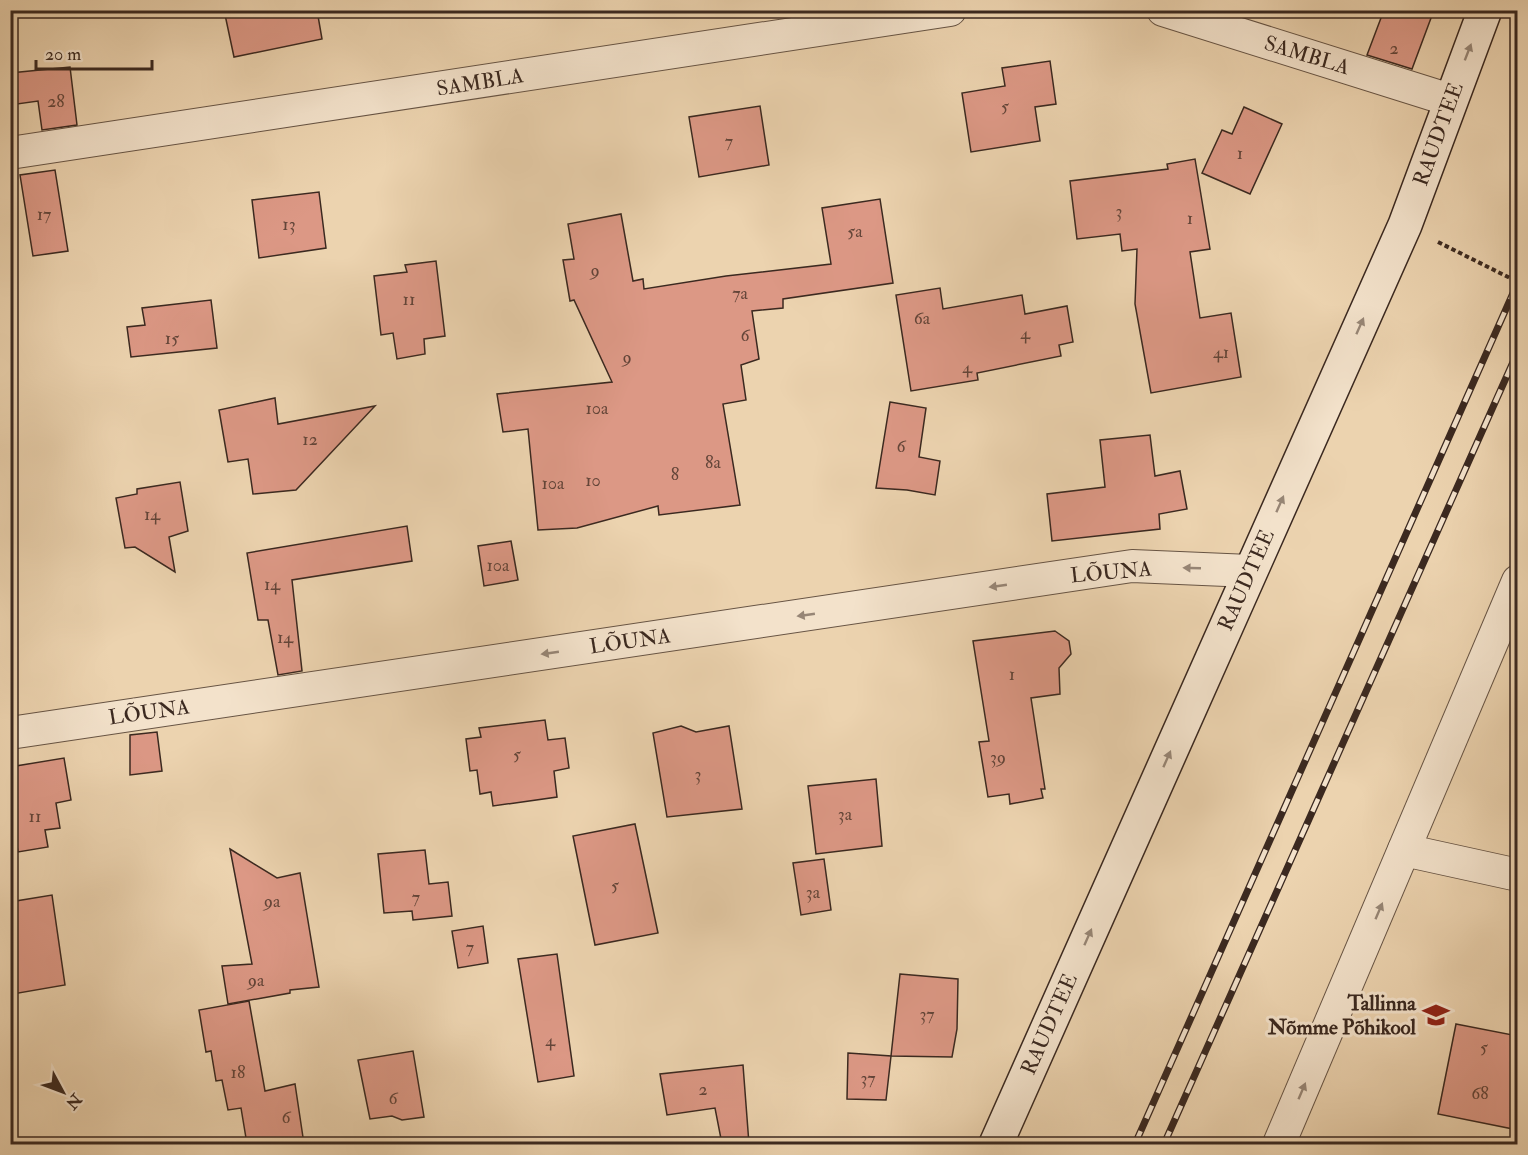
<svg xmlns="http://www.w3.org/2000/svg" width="1528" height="1155" viewBox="0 0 1528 1155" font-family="'IM FELL Double Pica',serif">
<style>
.building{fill:#dc9885;stroke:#3b2920;stroke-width:1.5}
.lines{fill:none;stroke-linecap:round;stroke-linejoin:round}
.street-casing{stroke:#675444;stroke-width:34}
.secondary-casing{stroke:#3b2920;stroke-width:36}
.path{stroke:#3b2920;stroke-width:4;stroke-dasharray:4.5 3;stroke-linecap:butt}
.street{stroke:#f3e2cb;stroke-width:32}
.secondary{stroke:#f3e2cb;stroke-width:33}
.rail-casing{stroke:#3b2920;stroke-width:7}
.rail{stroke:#f3e2cb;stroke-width:4.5;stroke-dasharray:14;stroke-linecap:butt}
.oneway{fill:#978676}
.labels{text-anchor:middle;stroke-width:6;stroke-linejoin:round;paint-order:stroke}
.number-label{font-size:18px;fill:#634539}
.street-label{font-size:21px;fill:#3b2920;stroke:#f3e2cb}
.poi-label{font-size:21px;font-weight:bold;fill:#3b2920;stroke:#f3e2cb;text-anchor:end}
</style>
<rect width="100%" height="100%" fill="#ecd3af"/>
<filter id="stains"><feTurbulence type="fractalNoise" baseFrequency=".00333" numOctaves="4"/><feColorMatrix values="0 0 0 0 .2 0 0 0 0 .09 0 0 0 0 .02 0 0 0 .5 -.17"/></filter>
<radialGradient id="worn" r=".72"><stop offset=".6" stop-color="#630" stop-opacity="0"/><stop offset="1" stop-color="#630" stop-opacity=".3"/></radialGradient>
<g class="building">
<path d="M224,10H317L322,39L234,57Z"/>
<path d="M1384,10H1434L1412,69L1367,55Z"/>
<path d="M1050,61L1056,104L1035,107L1040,141L971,152L962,93L1005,86L1002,68Z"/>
<path d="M70,67L77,125L42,130L38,101L10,105V73Z"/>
<path d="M760,106L769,165L699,177L689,117Z"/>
<path d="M1244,107L1282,124L1250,194L1202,173L1222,130L1232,134Z"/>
<path d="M1195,159L1210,249L1190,252L1200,318L1231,313L1241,377L1151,393L1135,304L1137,249L1122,251L1120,234L1077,239L1070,181L1168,169L1167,164Z"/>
<path d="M55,170L68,251L33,256L20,175Z"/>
<path d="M319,192L326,248L259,258L252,200Z"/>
<path d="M880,199L893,283L783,299V308L752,311L759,359L741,365L746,400L723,404L740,505L659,515L658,506L577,528L538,530L528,429L503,432L497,394L612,382L574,300L570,301L563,260L574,259L568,224L621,214L633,281L643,279L644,289L726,276L831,264L822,208Z"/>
<path d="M436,261L445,336L424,339L425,354L397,359L393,333L381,335L374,276L407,272L405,265Z"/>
<path d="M940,288L943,309L1022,295L1025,314L1067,306L1073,342L1059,345L1061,356L977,373L978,380L911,391L896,295Z"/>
<path d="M211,300L217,348L131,357L127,327L145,325L142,308Z"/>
<path d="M275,398L278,424L375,406L296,490L253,494L248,459L228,462L219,410Z"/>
<path d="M890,402L926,408L919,457L940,461L935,495L907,490L876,488Z"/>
<path d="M1150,435L1155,476L1180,471L1187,509L1159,514L1160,529L1052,541L1047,494L1105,487L1100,440Z"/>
<path d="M180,482L188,531L169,537L175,572L135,547L125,548L116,498L137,494V489Z"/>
<path d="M407,526L412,561L292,580L302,671L278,675L268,620H258L247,553Z"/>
<path d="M511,541L518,580L484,586L478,546Z"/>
<path d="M1055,631L1069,641L1071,654L1059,668L1060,694L1031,698L1045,789H1041L1043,798L1010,804L1009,794L988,797L979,742L989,741L973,641Z"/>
<path d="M545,720L548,740L565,738L569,768L554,771L557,797L493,806L491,792L480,794L477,770L470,771L466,739L481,737L479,728Z"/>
<path d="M681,726L696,732L729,726L742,809L667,817L653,733Z"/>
<path d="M157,732L162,771L130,775V735Z"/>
<path d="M64,758L71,800L56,803L60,828L45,830L48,847L18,852L10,803V767Z"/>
<path d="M876,779L882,846L816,854L808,786Z"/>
<path d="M635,824L658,933L595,945L573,836Z"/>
<path d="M230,849L277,878L300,873L319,987L290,990V993L228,1004L222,966L252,964Z"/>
<path d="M425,850L429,884L448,882L452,916L413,920L412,911L384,913L378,854Z"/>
<path d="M824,859L831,910L801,915L793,863Z"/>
<path d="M52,895L65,985L13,994L10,977V902Z"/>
<path d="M483,926L488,963L458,968L452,931Z"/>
<path d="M557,954L574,1076L538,1082L518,959Z"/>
<path d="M900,974L958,979L957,1029L952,1057L891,1056Z"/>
<path d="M249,1001L265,1091L295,1084L304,1144H247L241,1108L228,1110L222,1080L216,1081L211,1051L206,1052L199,1010Z"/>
<path d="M1456,1024L1518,1036V1130L1438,1114Z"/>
<path d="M413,1051L424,1117L402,1120L392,1116L370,1119L358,1060Z"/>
<path d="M848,1053L891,1056L886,1100L847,1099Z"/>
<path d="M743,1065L749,1144H722L715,1108L667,1115L660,1074Z"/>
</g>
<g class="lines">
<defs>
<g id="street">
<path d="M1163,10L1450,100"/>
<path d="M10,153L950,10"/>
<path d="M10,733L1132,566L1250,571"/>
<path d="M1404,850L1518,875"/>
<path d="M1279,1144L1518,581"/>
</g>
<path id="secondary" d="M996,1144L1405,225L1485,10"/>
</defs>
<use href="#street" class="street-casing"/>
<use href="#secondary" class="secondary-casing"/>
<g class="path">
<path d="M1438,242L1518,282"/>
<path d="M1319,1139L1345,1144"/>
</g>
<use href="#street" class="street"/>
<use href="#secondary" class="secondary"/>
<defs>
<g id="rail">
<path d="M1135,1144L1518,282"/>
<path d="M1164,1144L1518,351"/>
</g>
</defs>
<use href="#rail" class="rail-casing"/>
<use href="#rail" class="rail"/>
</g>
<defs><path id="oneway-solid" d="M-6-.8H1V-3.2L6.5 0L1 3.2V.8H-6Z" transform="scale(1.5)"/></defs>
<g class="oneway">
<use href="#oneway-solid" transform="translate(1468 52) rotate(-69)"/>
<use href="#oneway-solid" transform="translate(1360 326) rotate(-66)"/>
<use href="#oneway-solid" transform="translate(1280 504) rotate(-66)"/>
<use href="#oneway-solid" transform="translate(1192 568) rotate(-178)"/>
<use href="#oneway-solid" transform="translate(998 586) rotate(172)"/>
<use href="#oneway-solid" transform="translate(806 615) rotate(172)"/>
<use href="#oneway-solid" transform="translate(550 653) rotate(172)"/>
<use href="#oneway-solid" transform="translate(1167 759) rotate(-66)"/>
<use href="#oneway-solid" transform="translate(1379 911) rotate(-67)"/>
<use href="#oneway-solid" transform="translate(1088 937) rotate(-66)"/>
<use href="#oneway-solid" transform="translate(1302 1091) rotate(-67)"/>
</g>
<defs>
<symbol id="school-bare" viewBox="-9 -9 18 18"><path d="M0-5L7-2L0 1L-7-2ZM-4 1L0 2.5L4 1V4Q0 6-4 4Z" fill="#8f2418" stroke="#f3e2cb" stroke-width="2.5" paint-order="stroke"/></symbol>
</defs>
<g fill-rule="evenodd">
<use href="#school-bare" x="1417" y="996" width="38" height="38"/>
</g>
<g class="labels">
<g class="number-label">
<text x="1394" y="54">2</text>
<text x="56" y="107">28</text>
<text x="1005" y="112">5</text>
<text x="729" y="147">7</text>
<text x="1240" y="159">1</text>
<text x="1119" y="217">3</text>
<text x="44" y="220">17</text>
<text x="1190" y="224">1</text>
<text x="289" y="230">13</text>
<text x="855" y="237">5a</text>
<text x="595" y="276">9</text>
<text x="740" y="299">7a</text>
<text x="409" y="305">11</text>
<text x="922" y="324">6a</text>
<text x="1025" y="339">4</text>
<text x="745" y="341">6</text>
<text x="172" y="344">15</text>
<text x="1221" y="358">41</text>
<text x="627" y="363">9</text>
<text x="967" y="373">4</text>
<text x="597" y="414">10a</text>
<text x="310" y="445">12</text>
<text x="901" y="452">6</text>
<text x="713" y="468">8a</text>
<text x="675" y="480">8</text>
<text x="593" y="486">10</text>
<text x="553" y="489">10a</text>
<text x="152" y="520">14</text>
<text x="498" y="571">10a</text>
<text x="272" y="590">14</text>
<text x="285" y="643">14</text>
<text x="1012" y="680">1</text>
<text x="517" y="760">5</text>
<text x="998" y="763">39</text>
<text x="698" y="780">3</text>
<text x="845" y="820">3a</text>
<text x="35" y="822">11</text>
<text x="615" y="891">5</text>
<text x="813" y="898">3a</text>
<text x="416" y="903">7</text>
<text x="272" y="907">9a</text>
<text x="470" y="953">7</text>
<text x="256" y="986">9a</text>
<text x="927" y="1020">37</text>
<text x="550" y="1046">4</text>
<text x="1484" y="1053">5</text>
<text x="238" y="1078">18</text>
<text x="868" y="1084">37</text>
<text x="703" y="1095">2</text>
<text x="1480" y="1099">68</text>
<text x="393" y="1104">6</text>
<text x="286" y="1123">6</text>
</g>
<g class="street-label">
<text transform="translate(1307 55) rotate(17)" y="7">SAMBLA</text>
<text transform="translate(480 82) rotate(-9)" y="7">SAMBLA</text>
<text transform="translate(1438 134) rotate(-70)" y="7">RAUDTEE</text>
<text transform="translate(1111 572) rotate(-5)" y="7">LÕUNA</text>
<text transform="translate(1246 580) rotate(-66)" y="7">RAUDTEE</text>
<text transform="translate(630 641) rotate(-8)" y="7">LÕUNA</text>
<text transform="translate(149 712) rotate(-8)" y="7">LÕUNA</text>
<text transform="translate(1049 1024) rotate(-66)" y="7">RAUDTEE</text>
</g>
<g class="poi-label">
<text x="1416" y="1010">Tallinna<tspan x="1416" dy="24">Nõmme Põhikool</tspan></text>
</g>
</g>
<rect width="1528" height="1155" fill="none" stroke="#ecd3af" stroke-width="36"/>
<rect x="12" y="12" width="1504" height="1131" fill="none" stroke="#3b2920" stroke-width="3"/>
<rect x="18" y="18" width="1492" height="1119" fill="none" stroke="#3b2920" stroke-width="1.5"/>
<g transform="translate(63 1092) rotate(131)" stroke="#f3e2cb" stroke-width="4.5" paint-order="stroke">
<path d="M0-4.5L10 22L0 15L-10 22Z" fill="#3b2920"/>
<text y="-9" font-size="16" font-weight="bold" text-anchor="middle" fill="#3b2920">N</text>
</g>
<path d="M36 60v9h116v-9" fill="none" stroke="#3b2920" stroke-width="3"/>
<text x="45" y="60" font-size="18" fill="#3b2920" stroke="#f3e2cb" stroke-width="4.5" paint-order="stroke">20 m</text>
<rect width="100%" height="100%" filter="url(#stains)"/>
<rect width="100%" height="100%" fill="url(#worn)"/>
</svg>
